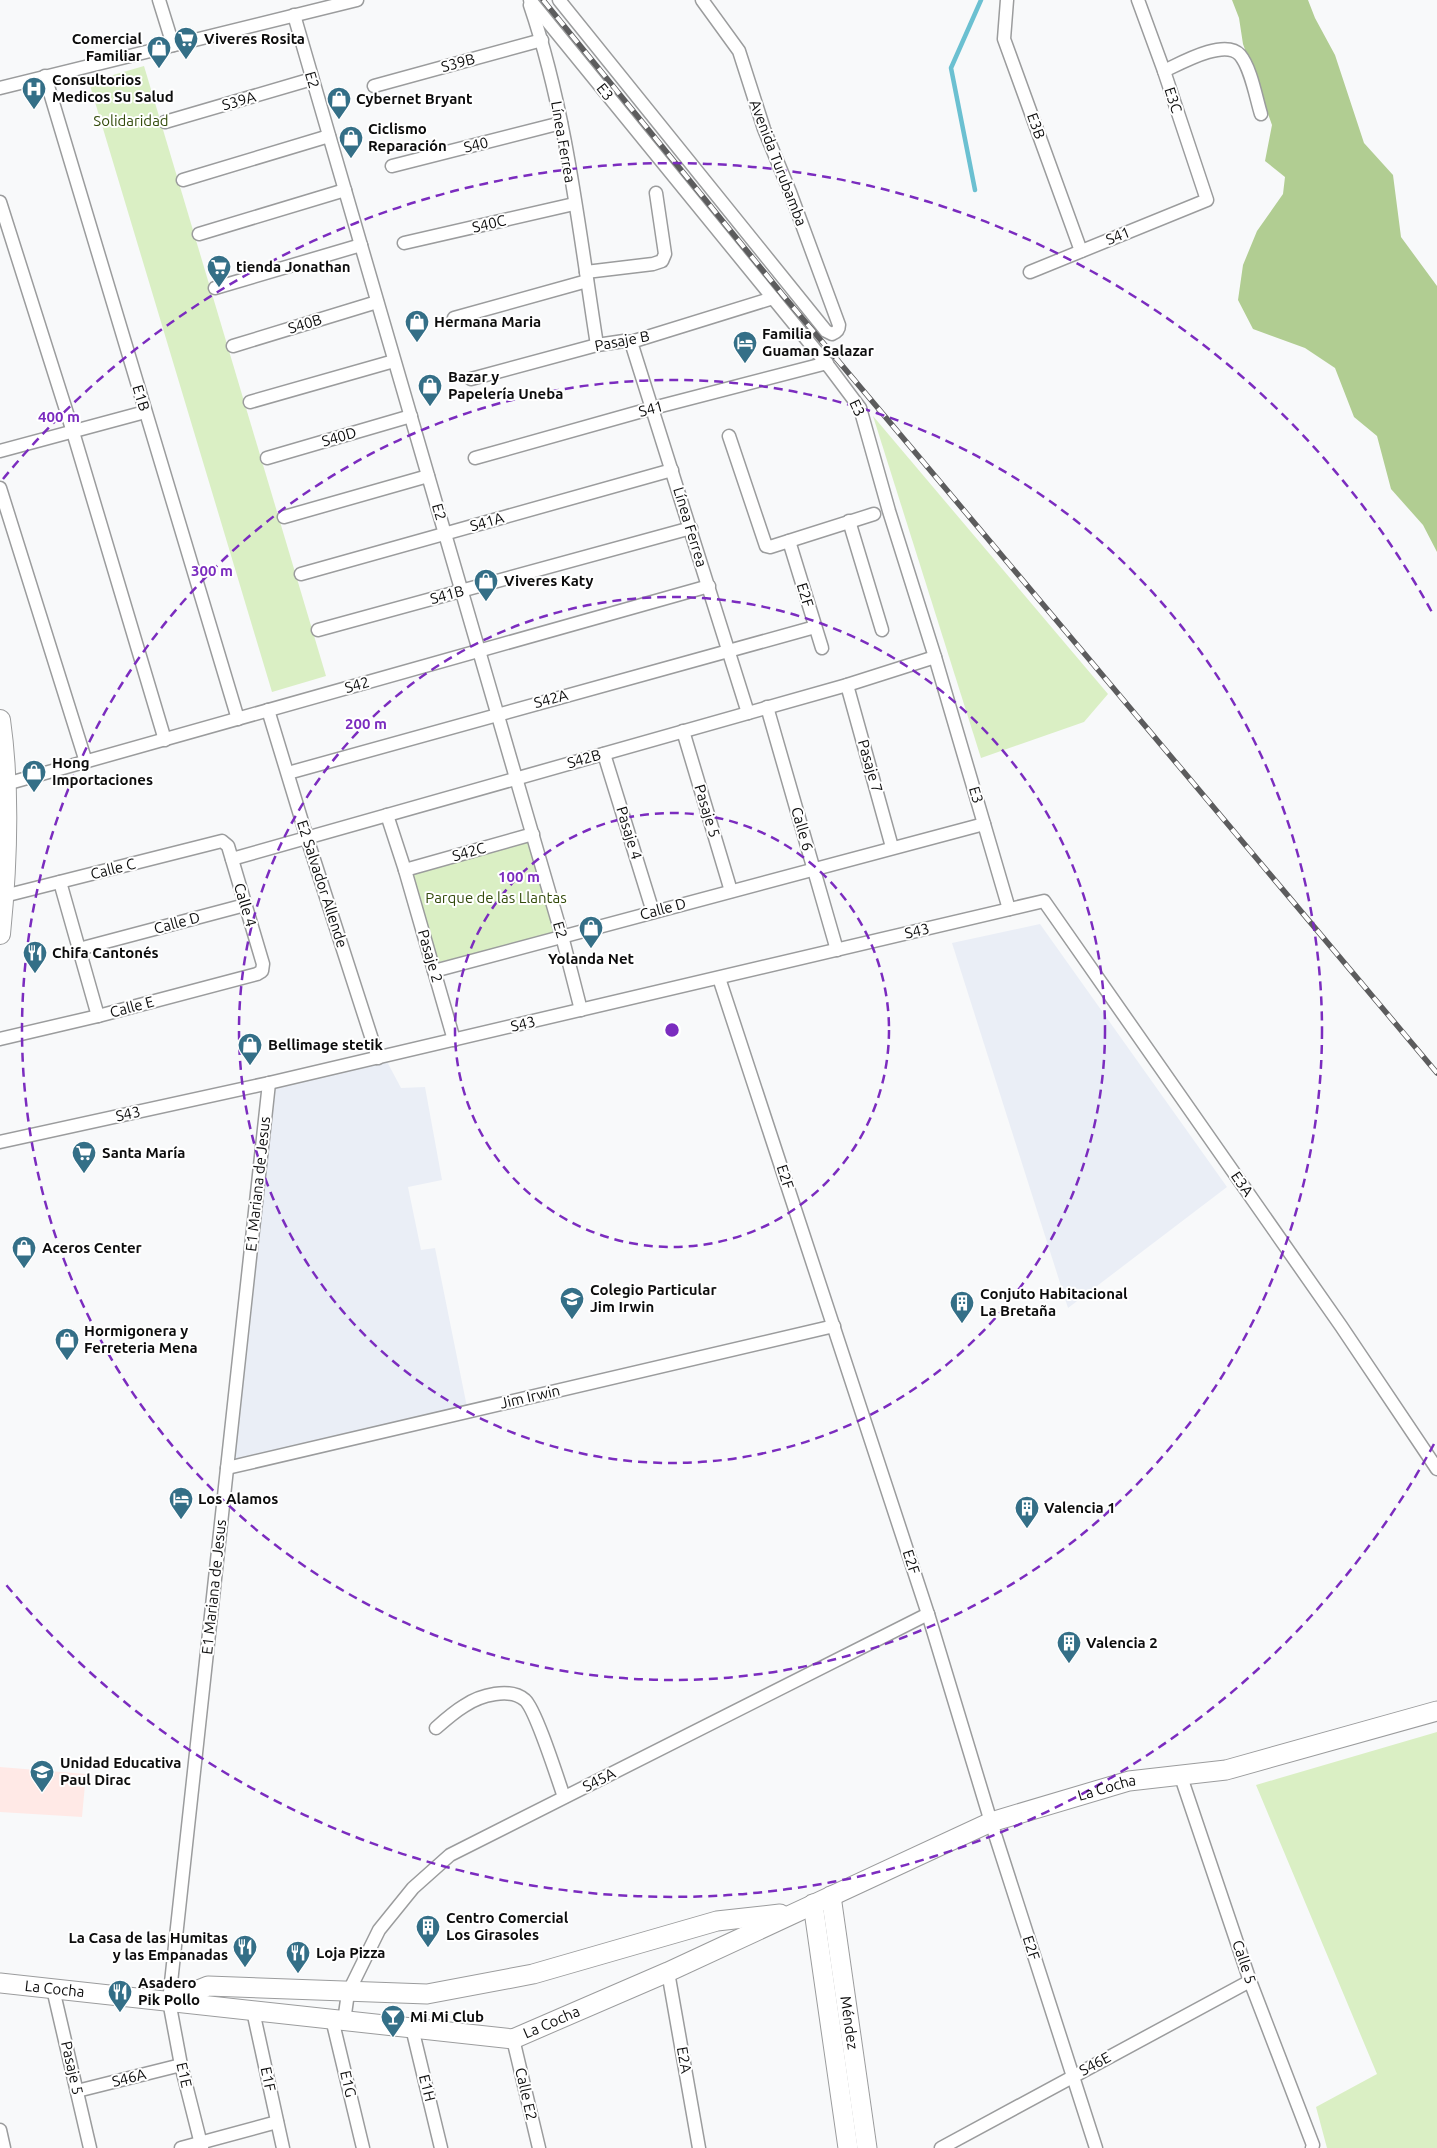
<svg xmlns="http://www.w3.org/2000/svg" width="1437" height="2148" viewBox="0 0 1437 2148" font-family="Ubuntu,sans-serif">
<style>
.built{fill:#eaeef6}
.education{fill:#ffe9e6}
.green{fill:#daefc4}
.forest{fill:#b1cd92}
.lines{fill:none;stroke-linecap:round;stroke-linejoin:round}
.stream{stroke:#6bc0d1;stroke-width:4.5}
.street-casing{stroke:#9b9c9d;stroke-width:15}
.secondary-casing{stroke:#9b9c9d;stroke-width:21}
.primary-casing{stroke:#9b9c9d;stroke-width:22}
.street{stroke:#fff;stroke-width:12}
.secondary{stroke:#fff;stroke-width:19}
.primary{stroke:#fff;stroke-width:20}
.rail-casing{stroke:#5c5c5d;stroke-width:5.5}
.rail{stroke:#fff;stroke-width:4;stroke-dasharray:11;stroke-linecap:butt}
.ring{fill:none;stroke:#7b2cbf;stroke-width:2.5;stroke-dasharray:9 6}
.labels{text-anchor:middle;stroke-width:4;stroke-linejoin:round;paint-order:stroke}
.poi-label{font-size:15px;font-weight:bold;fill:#0c0c0c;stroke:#fff;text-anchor:start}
.street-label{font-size:15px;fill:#0c0c0c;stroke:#fff}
.park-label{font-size:15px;fill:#334b0b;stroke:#fff}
.centre{fill:#7b2cbf;stroke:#fff;stroke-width:2.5}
.ring-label{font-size:15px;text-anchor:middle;font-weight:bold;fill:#7b2cbf;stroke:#fff;stroke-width:4;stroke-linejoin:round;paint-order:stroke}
</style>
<rect width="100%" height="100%" fill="#f8f9fa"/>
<g class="built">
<path d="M1040,924L1227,1187L1068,1308L952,943Z"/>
<path d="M384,1056L401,1088L425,1087L442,1180L408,1187L421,1250L435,1248L468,1412L227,1468L269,1083Z"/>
</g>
<path class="education" d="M0,1767L86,1774L82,1817L0,1812Z"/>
<g class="green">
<path d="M144,66L326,676L272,692L89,82Z"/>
<path d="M873,416L1108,694L1084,722L981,758Z"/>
<path d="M530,840L557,932L432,964L411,873Z"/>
<path d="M1437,1732V2148H1327L1316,2107L1377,2074L1256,1785Z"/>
</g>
<path class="forest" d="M1232,0H1308L1315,18L1335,55L1364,143L1393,175L1401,237L1437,286V552L1423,525L1391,489L1377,436L1354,417L1335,368L1305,348L1253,329L1238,300L1243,265L1257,231L1283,194L1285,177L1265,161L1272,125L1243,44L1239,18Z"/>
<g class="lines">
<path class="stream" d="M975,190L951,68L981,0"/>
<defs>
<g id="street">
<path d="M159,0L173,45"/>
<path d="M530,0L830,368L860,408L889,511L935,657L1009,909"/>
<path d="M559,0L826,331L832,334C837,332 839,330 839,325L790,192L764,129L739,51L702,0"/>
<path d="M1007,0L1004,39L1081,251"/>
<path d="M530,5C567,114 579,231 597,345"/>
<path d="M294,15L562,936L581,1010"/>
<path d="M1164,71C1181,63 1225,38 1240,55C1251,68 1256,98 1261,114"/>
<path d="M45,76L238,719"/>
<path d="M374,86L542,40"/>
<path d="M0,88L357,0"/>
<path d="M165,122L312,79"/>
<path d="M392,166L561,123"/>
<path d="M183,180L329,136"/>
<path d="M0,202L73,432L165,740"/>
<path d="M199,234L345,190"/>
<path d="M404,243L574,204"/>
<path d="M586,272L653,264L662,261L665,254L656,193"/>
<path d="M1030,272L1207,200L1164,71L1138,0"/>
<path d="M215,288L361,245"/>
<path d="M454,318L587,281"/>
<path d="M631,342L748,713"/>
<path d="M233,346L377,302"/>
<path d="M471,379L597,345L624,341L631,342L773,298"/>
<path d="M250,402L394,361"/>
<path d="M729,436L766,546L770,547L874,514"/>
<path d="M0,451L145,412"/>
<path d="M267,458L411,416"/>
<path d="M475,458L653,408L827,363"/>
<path d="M0,488L86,762"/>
<path d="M284,517L428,476"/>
<path d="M849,521L882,630"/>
<path d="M789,541L822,648"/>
<path d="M301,574L672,470"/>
<path d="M318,630L691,528"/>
<path d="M847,685L892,847"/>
<path d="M767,707L837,950"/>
<path d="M268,710L307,838L378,1058"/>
<path d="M683,731L731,891"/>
<path d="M604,754L653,912"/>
<path d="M288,773L815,627"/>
<path d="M6,784L709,586"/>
<path d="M387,815L405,870L454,1040"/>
<path d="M232,859L847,685L935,657"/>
<path d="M405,870L533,834"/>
<path d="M60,882L98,1016"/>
<path d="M79,949L245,905"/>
<path d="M434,971L984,824"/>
<path d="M719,978L928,1614L991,1822L1096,2148"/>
<path d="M0,1039L98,1016L257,974L262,971L263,964L228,846L222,841L4,896"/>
<path d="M0,1142L269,1083L1044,901L1341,1326L1437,1469"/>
<path d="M227,1468L834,1326"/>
<path d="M436,1728C445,1720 454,1712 464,1706C480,1695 510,1687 525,1700C536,1710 558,1780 564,1797"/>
<path d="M1180,1774L1250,1981L1313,2145L1312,2148"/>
<path d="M668,1972L699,2148"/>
<path d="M53,1989L90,2148"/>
<path d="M253,2011L283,2148"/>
<path d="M332,2019L363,2148"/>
<path d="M344,2021L348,1993L379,1930L413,1888L450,1855L928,1614"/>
<path d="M412,2028L441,2148"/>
<path d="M513,2039L539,2148"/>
<path d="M77,2091L181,2065"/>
<path d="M0,2130L4,2148"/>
<path d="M181,2148L277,2122"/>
<path d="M202,2148L181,2065L169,2001L269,1083"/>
<path d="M941,2148L1250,1981"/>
</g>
<g id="secondary">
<path id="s1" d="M831,1896L867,2148"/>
<path d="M813,1904L848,2148"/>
<path id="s2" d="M0,1983L513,2039L668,1972L991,1822L1129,1781L1226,1770L1437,1711"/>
<path d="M171,2001L208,1986L427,1994L533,1974L717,1921L780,1914"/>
</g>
<path id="primary" d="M0,720C10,790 7,864 0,934"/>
</defs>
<use href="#street" class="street-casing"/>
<use href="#secondary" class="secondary-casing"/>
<use href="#primary" class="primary-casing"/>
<use href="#street" class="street"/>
<use href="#secondary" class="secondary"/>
<use href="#primary" class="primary"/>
<defs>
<path id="rail" d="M543,0L782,294L1437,1073"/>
</defs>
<use href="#rail" class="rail-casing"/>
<use href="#rail" class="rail"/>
</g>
<g class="ring">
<circle cx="672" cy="1030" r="217"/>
<circle cx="672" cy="1030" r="433"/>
<circle cx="672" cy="1030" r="650"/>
<path d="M1434 1444A867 867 0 0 1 3 1581M3 479A867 867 0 0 1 1434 616"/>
</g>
<defs>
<symbol id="supermarket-pin" viewBox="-11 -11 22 30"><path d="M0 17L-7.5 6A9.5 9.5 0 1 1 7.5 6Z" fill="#346f87" stroke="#fff"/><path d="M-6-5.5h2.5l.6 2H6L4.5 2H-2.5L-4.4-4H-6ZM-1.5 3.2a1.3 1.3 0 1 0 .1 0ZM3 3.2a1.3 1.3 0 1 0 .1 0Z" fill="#fff"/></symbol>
<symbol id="shop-pin" viewBox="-11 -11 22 30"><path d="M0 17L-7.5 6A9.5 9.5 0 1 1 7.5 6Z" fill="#346f87" stroke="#fff"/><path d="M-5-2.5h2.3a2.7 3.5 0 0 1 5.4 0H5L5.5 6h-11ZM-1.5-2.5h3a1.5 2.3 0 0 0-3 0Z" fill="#fff"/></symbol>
<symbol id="hospital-pin" viewBox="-11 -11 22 30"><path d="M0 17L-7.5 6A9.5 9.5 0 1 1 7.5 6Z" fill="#346f87" stroke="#fff"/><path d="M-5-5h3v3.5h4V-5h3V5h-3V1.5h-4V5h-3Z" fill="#fff"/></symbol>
<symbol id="hotel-pin" viewBox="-11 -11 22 30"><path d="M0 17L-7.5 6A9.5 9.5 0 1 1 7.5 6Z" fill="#346f87" stroke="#fff"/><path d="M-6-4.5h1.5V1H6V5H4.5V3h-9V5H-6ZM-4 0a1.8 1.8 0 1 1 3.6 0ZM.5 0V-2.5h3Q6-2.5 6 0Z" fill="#fff"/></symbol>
<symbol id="restaurant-pin" viewBox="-11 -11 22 30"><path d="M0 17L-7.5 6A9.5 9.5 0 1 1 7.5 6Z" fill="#346f87" stroke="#fff"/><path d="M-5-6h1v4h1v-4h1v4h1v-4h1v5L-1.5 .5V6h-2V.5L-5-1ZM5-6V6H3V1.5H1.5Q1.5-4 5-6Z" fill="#fff"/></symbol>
<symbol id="school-pin" viewBox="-11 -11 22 30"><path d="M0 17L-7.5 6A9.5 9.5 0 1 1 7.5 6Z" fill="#346f87" stroke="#fff"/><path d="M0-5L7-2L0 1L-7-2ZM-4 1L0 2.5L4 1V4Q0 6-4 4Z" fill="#fff"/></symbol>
<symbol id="building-pin" viewBox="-11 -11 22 30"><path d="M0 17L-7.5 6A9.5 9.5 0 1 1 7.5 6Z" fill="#346f87" stroke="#fff"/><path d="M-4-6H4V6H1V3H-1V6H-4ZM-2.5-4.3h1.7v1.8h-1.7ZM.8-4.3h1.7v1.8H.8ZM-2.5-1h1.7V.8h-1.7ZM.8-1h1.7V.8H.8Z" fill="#fff"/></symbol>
<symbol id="bar-pin" viewBox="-11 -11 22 30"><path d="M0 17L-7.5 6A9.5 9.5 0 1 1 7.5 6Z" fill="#346f87" stroke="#fff"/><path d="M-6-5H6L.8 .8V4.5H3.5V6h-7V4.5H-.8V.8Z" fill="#fff"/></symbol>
</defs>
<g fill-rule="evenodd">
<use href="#supermarket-pin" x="172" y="25" width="28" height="38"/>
<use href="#shop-pin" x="145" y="34" width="28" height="38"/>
<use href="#hospital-pin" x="20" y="75" width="28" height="38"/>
<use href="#shop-pin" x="325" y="85" width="28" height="38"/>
<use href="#shop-pin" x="337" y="124" width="28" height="38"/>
<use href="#supermarket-pin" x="205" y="253" width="28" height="38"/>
<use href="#shop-pin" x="403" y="308" width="28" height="38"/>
<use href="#hotel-pin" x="731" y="329" width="28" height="38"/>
<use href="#shop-pin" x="416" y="372" width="28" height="38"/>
<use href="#shop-pin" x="472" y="567" width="28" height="38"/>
<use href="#shop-pin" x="20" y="758" width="28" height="38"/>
<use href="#shop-pin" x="577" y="914" width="28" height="38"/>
<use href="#restaurant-pin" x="21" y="939" width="28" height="38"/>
<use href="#shop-pin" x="236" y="1031" width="28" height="38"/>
<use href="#supermarket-pin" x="70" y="1139" width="28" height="38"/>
<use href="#shop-pin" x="10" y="1234" width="28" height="38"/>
<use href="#school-pin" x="558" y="1285" width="28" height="38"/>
<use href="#building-pin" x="948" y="1289" width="28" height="38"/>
<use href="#shop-pin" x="53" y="1326" width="28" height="38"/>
<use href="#hotel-pin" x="167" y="1485" width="28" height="38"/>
<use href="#building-pin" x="1013" y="1494" width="28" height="38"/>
<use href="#building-pin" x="1055" y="1629" width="28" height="38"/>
<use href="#school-pin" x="28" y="1758" width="28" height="38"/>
<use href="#building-pin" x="414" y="1913" width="28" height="38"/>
<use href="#restaurant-pin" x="231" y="1933" width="28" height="38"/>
<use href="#restaurant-pin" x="284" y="1939" width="28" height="38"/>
<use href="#restaurant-pin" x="106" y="1978" width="28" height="38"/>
<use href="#bar-pin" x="379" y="2003" width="28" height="38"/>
</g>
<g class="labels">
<g class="poi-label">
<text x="142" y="44" text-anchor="end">Comercial<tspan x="142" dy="17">Familiar</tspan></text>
<text x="204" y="44">Viveres Rosita</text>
<text x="52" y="85">Consultorios<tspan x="52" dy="17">Medicos Su Salud</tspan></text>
<text x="356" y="104">Cybernet Bryant</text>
<text x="368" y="134">Ciclismo<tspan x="368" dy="17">Reparación</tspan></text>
<text x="236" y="272">tienda Jonathan</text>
<text x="434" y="327">Hermana Maria</text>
<text x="762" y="339">Familia<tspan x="762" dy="17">Guaman Salazar</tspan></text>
<text x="448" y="382">Bazar y<tspan x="448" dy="17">Papelería Uneba</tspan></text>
<text x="504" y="586">Viveres Katy</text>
<text x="52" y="768">Hong<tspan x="52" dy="17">Importaciones</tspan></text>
<text x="52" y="958">Chifa Cantonés</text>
<text x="591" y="964" text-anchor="middle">Yolanda Net</text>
<text x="268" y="1050">Bellimage stetik</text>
<text x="102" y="1158">Santa María</text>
<text x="42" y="1253">Aceros Center</text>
<text x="590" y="1295">Colegio Particular<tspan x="590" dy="17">Jim Irwin</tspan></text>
<text x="980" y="1299">Conjuto Habitacional<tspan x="980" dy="17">La Bretaña</tspan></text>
<text x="84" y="1336">Hormigonera y<tspan x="84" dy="17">Ferreteria Mena</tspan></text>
<text x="198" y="1504">Los Alamos</text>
<text x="1044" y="1513">Valencia 1</text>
<text x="1086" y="1648">Valencia 2</text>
<text x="60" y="1768">Unidad Educativa<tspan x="60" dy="17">Paul Dirac</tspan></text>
<text x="446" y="1923">Centro Comercial<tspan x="446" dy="17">Los Girasoles</tspan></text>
<text x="228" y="1943" text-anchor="end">La Casa de las Humitas<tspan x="228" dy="17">y las Empanadas</tspan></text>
<text x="316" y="1958">Loja Pizza</text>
<text x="138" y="1988">Asadero<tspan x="138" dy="17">Pik Pollo</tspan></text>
<text x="410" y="2022">Mi Mi Club</text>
</g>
<g class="street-label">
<text transform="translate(458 63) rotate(-15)" y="5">S39B</text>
<text transform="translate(312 80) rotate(74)" y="5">E2</text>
<text transform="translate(605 92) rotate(51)" y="5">E3</text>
<text transform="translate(1173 100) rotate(72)" y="5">E3C</text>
<text transform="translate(239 101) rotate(-16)" y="5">S39A</text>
<text transform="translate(1036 126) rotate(70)" y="5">E3B</text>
<text transform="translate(563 142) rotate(80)" y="5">Línea Ferrea</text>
<text transform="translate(476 145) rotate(-14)" y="5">S40</text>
<text transform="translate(778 163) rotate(69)" y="5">Avenida Turubamba</text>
<text transform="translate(489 224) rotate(-13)" y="5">S40C</text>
<text transform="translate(1118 236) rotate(-22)" y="5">S41</text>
<text transform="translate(305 324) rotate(-17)" y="5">S40B</text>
<text transform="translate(622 341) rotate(-11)" y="5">Pasaje B</text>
<text transform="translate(141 398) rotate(73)" y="5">E1B</text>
<text transform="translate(857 408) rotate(65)" y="5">E3</text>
<text transform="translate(651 409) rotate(-15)" y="5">S41</text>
<text transform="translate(339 437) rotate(-16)" y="5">S40D</text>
<text transform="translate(439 512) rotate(74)" y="5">E2</text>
<text transform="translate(487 522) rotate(-16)" y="5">S41A</text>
<text transform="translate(690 527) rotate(73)" y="5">Línea Ferrea</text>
<text transform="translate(447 595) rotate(-15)" y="5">S41B</text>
<text transform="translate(805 595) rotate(73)" y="5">E2F</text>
<text transform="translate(357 685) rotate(-16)" y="5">S42</text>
<text transform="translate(551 699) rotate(-15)" y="5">S42A</text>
<text transform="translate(584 759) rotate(-16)" y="5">S42B</text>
<text transform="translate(870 766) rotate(74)" y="5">Pasaje 7</text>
<text transform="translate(976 795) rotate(74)" y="5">E3</text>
<text transform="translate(707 811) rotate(73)" y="5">Pasaje 5</text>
<text transform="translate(802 829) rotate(74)" y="5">Calle 6</text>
<text transform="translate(629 833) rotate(73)" y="5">Pasaje 4</text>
<text transform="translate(469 852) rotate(-16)" y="5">S42C</text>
<text transform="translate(113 869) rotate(-14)" y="5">Calle C</text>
<text transform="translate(322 884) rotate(72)" y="5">E2 Salvador Allende</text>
<text transform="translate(245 905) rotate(73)" y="5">Calle 4</text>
<text transform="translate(663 909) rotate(-15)" y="5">Calle D</text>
<text transform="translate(177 923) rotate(-15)" y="5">Calle D</text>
<text transform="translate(560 930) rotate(74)" y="5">E2</text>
<text transform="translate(917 931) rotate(-13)" y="5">S43</text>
<text transform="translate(430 956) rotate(74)" y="5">Pasaje 2</text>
<text transform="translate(132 1007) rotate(-15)" y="5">Calle E</text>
<text transform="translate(523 1024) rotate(-13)" y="5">S43</text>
<text transform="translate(128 1114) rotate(-12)" y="5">S43</text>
<text transform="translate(785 1177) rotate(72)" y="5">E2F</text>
<text transform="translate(258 1184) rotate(-84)" y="5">E1 Mariana de Jesus</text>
<text transform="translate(1242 1184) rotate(55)" y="5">E3A</text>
<text transform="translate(530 1397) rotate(-13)" y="5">Jim Irwin</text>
<text transform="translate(911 1562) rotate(72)" y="5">E2F</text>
<text transform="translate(214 1587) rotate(-84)" y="5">E1 Mariana de Jesus</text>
<text transform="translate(599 1780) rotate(-27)" y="5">S45A</text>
<text dy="5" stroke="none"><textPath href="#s2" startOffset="1162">La Cocha</textPath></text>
<text transform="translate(1031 1948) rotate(72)" y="5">E2F</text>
<text transform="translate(1244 1962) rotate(71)" y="5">Calle 5</text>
<text dy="5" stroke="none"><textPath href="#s2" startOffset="55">La Cocha</textPath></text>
<text dy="5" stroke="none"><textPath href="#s1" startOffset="128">Méndez</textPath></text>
<text dy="5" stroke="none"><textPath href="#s2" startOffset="558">La Cocha</textPath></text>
<text transform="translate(684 2060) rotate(80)" y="5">E2A</text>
<text transform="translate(1095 2064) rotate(-28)" y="5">S46E</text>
<text transform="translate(72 2068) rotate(77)" y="5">Pasaje 5</text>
<text transform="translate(184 2075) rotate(77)" y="5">E1E</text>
<text transform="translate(129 2078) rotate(-14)" y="5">S46A</text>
<text transform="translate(268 2079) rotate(78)" y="5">E1F</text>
<text transform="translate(348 2084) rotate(77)" y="5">E1G</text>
<text transform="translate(427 2088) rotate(76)" y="5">E1H</text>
<text transform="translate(526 2094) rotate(77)" y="5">Calle E2</text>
</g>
<g class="park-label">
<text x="131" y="126">Solidaridad</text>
<text x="496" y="903">Parque de las Llantas</text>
</g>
</g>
<circle cx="672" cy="1030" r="8" class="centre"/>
<g class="ring-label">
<text x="59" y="422">400 m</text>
<text x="212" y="576">300 m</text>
<text x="366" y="729">200 m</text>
<text x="519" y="882">100 m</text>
</g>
</svg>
